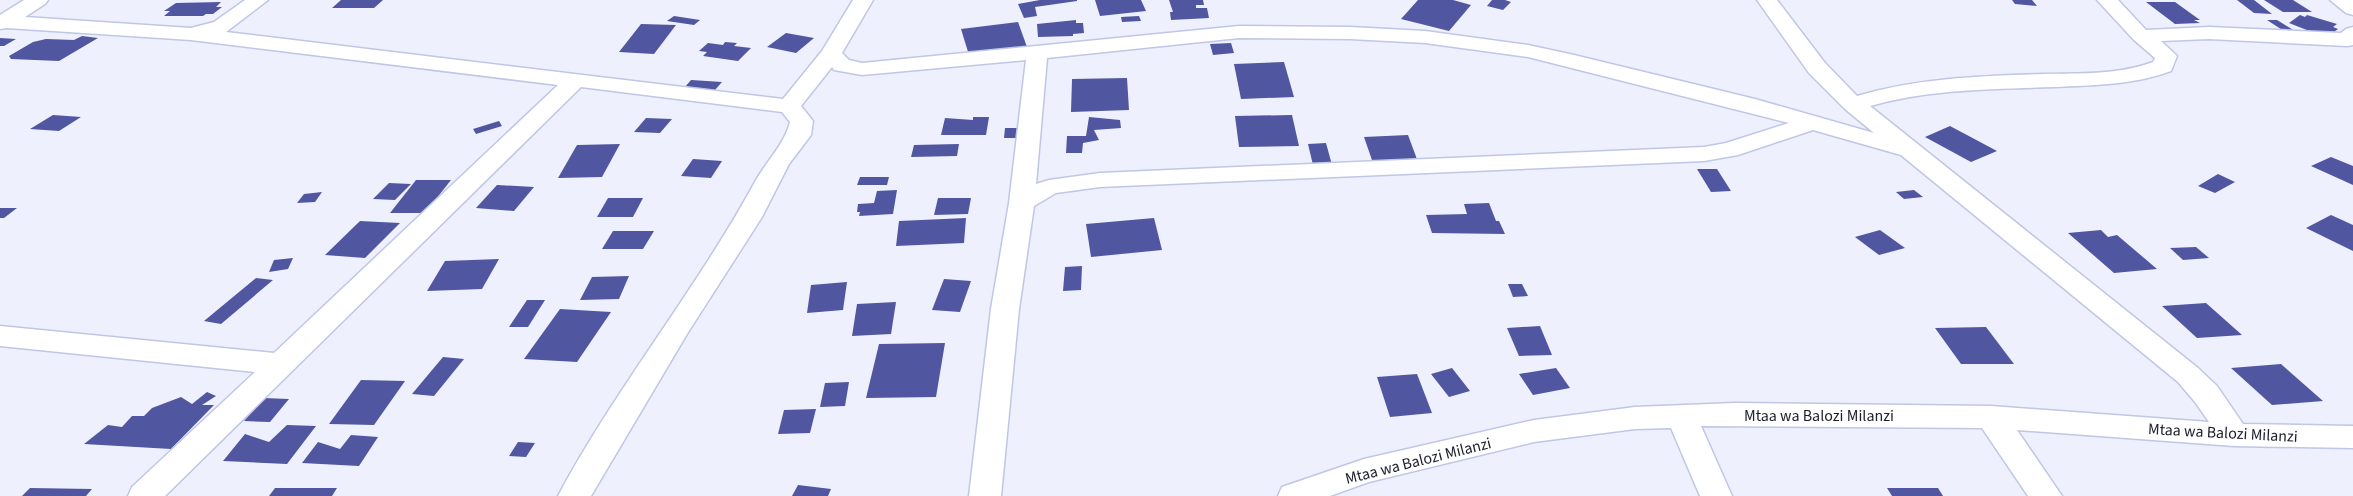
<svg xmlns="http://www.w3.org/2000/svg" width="2353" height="496" viewBox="0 0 2353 496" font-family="'Source Sans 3',sans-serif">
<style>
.building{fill:#5056a0}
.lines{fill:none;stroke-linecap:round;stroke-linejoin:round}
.minor-casing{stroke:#c0c6e5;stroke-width:3}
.minor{fill:#fff;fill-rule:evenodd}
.labels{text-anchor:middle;stroke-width:5;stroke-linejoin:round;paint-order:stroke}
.street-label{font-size:16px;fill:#1c1e2a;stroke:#fff}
</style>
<rect width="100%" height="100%" fill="#eef0fd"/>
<g class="building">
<path d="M341,0H383L374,8H332Z"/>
<path d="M1040,0H1077V1L1035,7L1037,16L1024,18L1018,4Z"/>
<path d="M1095,0H1141L1146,11L1100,16Z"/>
<path d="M1169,0H1203L1204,5H1196V8H1207L1209,18L1171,20L1170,12H1173Z"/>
<path d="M1418,0H1453L1471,5L1449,31L1401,19Z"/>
<path d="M1492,0H1505L1511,2L1503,10L1487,6Z"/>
<path d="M2012,0H2032L2037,6L2015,4Z"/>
<path d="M2237,0H2254L2272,14L2254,13Z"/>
<path d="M2264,0H2293L2312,12H2283Z"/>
<path d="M221,2L216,7H222L213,14H206L203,16H164L170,11H164L176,3Z"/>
<path d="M2146,2H2175L2200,20H2194L2200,23L2175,24Z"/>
<path d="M2300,15L2305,17L2307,15L2337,24L2333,27L2338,29L2334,32L2329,31L2322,36L2289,23Z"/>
<path d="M674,16L700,20L694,25L667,21Z"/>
<path d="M1139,16L1141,21L1122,22L1121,17Z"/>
<path d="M1076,20V23H1083L1084,33L1073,34V36L1038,37L1037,24Z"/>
<path d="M2267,20H2277L2298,33H2287Z"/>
<path d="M1018,22L1027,47L969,55L961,29Z"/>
<path d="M641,24L676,25L654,54L619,52Z"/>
<path d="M786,33L814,38L796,53L767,47Z"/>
<path d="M82,36L98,38L59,61L11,59L9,56L33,42L46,39L74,40Z"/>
<path d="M0,38L16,39L4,46H0Z"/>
<path d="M725,42L737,43L734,46L751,48L738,61L703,56L707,52L699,51L708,43L723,45Z"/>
<path d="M1231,43L1234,53L1213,55L1210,44Z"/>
<path d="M1284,62L1294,97L1241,99L1234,64Z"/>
<path d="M1127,78L1129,110L1071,112L1072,79Z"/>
<path d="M691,80L722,82L715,90L685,87Z"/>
<path d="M53,115L81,117L59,131L30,129Z"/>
<path d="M1292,115L1299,146L1239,147L1235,116Z"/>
<path d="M973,117H989L986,135H941L945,118L973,120Z"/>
<path d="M1089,117L1120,120L1121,128L1094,130L1099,140L1083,143L1082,153H1066L1067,136H1086Z"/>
<path d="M646,118L672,119L660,133L634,132Z"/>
<path d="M499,121L502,126L476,134L473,129Z"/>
<path d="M1950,126L1997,151L1971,162L1925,137Z"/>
<path d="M1005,128H1027L1026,138H1004Z"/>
<path d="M1408,135L1418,162L1373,163L1364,137Z"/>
<path d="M1326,143L1332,165H1313L1308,144Z"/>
<path d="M620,144L602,177L558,178L577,145Z"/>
<path d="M959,144L957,156L911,157L914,145Z"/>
<path d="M2331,157L2353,166V185L2311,166Z"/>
<path d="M693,159L722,161L711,178L681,176Z"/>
<path d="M1697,169H1717L1731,191L1711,192Z"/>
<path d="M2218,174L2235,182L2215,193L2198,186Z"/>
<path d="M860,177H889L887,185H857Z"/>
<path d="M416,180H451L425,213H390Z"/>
<path d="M389,183L411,184L395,200L373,199Z"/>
<path d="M497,185L534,187L514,211L476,208Z"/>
<path d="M897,190L893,214L859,216L860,212H857L858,204L874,203L877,191Z"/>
<path d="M1914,190L1923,197L1904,199L1896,192Z"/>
<path d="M322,192L315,202L297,203L304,194Z"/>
<path d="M608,198H643L633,217H597Z"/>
<path d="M938,198H971L968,214L934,215Z"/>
<path d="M1489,203L1496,221H1499L1505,234L1432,233L1426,215L1467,214L1464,204Z"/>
<path d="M0,208H17L4,218H0Z"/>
<path d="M2331,215L2353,225V251L2306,228Z"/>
<path d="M966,218L964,243L896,246L899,221Z"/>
<path d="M1154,218L1162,250L1091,257L1086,224Z"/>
<path d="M360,221L400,223L365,258L325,255Z"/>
<path d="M1880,230L1905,248L1879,255L1855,237Z"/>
<path d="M2101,230L2108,237L2117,235L2157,269L2114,273L2068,233Z"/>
<path d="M613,231H654L643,249H602Z"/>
<path d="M2196,247L2209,258L2183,260L2170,248Z"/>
<path d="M293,258L288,269L269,272L274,260Z"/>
<path d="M499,259L482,289L427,291L445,261Z"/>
<path d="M1082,266L1081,290L1063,291L1065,267Z"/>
<path d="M629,276L619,299L580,300L592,277Z"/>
<path d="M256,278L273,280L221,324L204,321Z"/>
<path d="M944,279L971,281L960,312L932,310Z"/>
<path d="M847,282L843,310L807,313L811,285Z"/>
<path d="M1508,284H1522L1528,296L1513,297Z"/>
<path d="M527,300H545L528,327H509Z"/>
<path d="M896,302L891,334L852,336L857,304Z"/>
<path d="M2206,303L2242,335L2197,338L2162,306Z"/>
<path d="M560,309L611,312L577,362L524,359Z"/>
<path d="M1540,326L1552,355L1519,356L1507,328Z"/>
<path d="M1986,327L2014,364H1961L1935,328Z"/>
<path d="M945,343L936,397L866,398L879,344Z"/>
<path d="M443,357L464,359L434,396L412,394Z"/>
<path d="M2281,364L2323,401L2272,405L2231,368Z"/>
<path d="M1452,368L1470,391L1449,397L1431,374Z"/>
<path d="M1556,368L1570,388L1533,395L1519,374Z"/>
<path d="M1417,374L1432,413L1390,417L1377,377Z"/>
<path d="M361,380L405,381L374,425L329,424Z"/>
<path d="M849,382L845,406L820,407L825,383Z"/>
<path d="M207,392L216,396L202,405H214L171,449L84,444L108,425L122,427L132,416H144L152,408L181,397L192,404Z"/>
<path d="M264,398L289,399L270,422L244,421Z"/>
<path d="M816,409L810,433L778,434L784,410Z"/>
<path d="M287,425L316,426L287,464L223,461L245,434L269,442Z"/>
<path d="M351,435L378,437L359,466L302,463L318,442L340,449Z"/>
<path d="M518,442L535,443L526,457L509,456Z"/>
<path d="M798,485L831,489L828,496H792Z"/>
<path d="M30,488L92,489L86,496H22Z"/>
<path d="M275,488H337L332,496H269Z"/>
<path d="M1887,488H1938L1943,496H1892Z"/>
</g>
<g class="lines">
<defs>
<g id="minor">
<path d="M24,0H48L45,4L25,17L191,28L214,22L245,0H268L226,32L783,99L822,51L853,0H873L842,53L849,60L862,63L1239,26L1350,27L1425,31L1528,45L1574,55L1755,99L1874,133L1845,109L1809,73L1757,0H1777L1825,63L1857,96C1918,78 1981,76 2043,74C2080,73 2119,75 2153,62L2155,58L2134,40L2097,0H2118L2146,30L2209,27L2341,33L2346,29L2353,27V45L2347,46L2209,39L2161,41L2177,56L2171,71C2133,85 2094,85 2055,87C1993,89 1929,89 1870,106L2198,368L2217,386L2243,424L2353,426V448L2234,446L2017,430L2062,496H2028L1982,428L1701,426L1732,496H1700L1671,428L1635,429L1534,442L1369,482L1330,496H1278L1282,487L1364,459L1534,420L1635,407L1735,403L1991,406L2209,422L2195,402L2178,382L1901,155L1813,130L1738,155L1704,161L1100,187L1056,193L1034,206L1019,309L1001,496H969L991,309L1009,203L1026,60L862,75L834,70L832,67L801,106L813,121L811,135L789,164L762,217L687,334L591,496H558C617,386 697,289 756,180C767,161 785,143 790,122L782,112L581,87L165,496H128L132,487L255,372L0,346V326L274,353L558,85L191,40L7,28L0,29V15ZM1239,38L1350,39L1425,43L1528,57L1789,123L1726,143L1704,147L1100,173L1049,180L1036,184L1047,58Z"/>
<path d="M2330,0H2353V15L2346,13Z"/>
</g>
</defs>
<use href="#minor" class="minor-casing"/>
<use href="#minor" class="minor"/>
</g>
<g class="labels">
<g class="street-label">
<text x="1819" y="421">Mtaa wa Balozi Milanzi</text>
<text transform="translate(2223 432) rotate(3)" y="6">Mtaa wa Balozi Milanzi</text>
<text transform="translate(1418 460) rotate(-14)" y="6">Mtaa wa Balozi Milanzi</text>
</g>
</g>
</svg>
